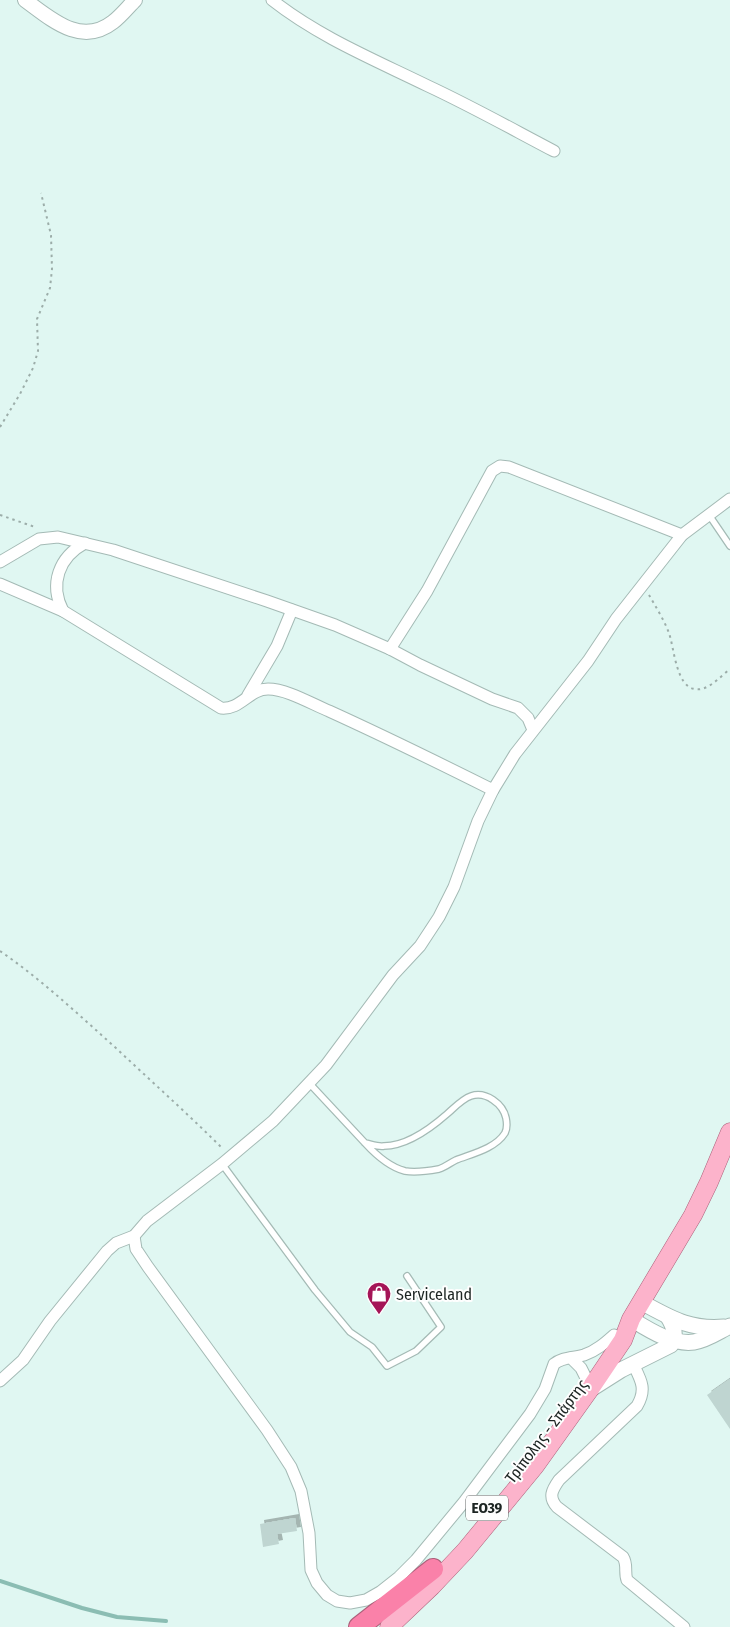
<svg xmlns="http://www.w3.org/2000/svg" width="730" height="1627" viewBox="0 0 730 1627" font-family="'Fira Sans Condensed',sans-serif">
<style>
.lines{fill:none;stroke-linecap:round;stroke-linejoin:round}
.stream{stroke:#8bbdb3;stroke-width:4}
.building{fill:#bfd5d1;filter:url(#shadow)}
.service-casing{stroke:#a4bab5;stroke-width:8}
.minor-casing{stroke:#a4bab5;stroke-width:13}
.tertiary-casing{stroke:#a4bab5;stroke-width:16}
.secondary-casing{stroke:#a4bab5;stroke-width:17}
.primary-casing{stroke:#ac607a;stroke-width:19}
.motorway-casing{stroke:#ac607a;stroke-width:22}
.path{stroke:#9cada9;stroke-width:2;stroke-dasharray:2.5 4;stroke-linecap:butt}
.service{stroke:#fff;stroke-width:5.5}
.minor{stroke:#fff;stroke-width:11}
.tertiary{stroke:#fff;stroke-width:14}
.secondary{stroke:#fff;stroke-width:15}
.primary{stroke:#fcb3cb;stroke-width:18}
.motorway{stroke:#fa81a9;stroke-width:20}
.labels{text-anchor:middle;stroke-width:4;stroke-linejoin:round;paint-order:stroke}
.shield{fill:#fefefe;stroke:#606564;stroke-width:1}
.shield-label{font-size:15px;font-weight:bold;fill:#1c2422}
.poi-label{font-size:16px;fill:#1c2422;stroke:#fefefe;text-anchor:start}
.street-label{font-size:16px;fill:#1c2422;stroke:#fefefe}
</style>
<defs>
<filter id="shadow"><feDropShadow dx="4" dy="-4" stdDeviation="0" flood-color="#0004"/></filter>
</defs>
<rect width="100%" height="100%" fill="#e0f7f2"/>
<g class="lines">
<path class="stream" d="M0,1581L82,1608L117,1617L166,1621"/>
</g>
<g class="building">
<path d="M730,1379V1429L707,1395Z"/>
<path d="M295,1518L297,1531L277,1534L279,1544L263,1547L260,1524Z"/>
</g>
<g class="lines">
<defs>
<g id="service">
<path d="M709,515L730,546"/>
<path d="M310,1084L365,1143C376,1155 389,1167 405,1171C416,1173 428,1171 439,1169C445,1167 450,1163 456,1160C471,1154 495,1149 505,1133C507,1129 507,1123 506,1118C503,1104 486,1091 471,1096C462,1099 454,1108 447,1114C431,1128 406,1146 384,1146C378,1147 371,1144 365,1143"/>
<path d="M222,1164L315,1290L350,1332L372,1347L387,1366L416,1351L441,1327L407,1276"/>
</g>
<g id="minor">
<path d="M272,0C319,37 375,60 428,86C471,106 512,129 554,151"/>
<path d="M0,562L39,539L58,537L113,550L267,601L335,625L390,649L420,665L492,699L518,708L528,718L533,730"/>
<path d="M0,584L63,611L221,708C241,710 249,689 268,689C287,689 312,704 329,711C384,736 439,763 493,790"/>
<path d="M63,611C49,584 59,557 85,543"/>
<path d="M390,649L427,591L492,471L500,466L509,467L682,535"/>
<path d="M248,695L277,646L292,610"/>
<path d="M134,1236L136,1249L148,1267L267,1430L291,1467L301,1491L309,1533L311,1570L317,1583L327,1595L337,1601L350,1603L366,1600L380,1592L399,1577L416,1560L464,1502L530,1414L545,1389L554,1364C562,1357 574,1358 584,1355C596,1351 605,1343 614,1335"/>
<path d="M571,1358L581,1368L586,1378"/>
<path d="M633,1364C641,1380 647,1389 637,1406L559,1480C552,1490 548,1497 557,1507L623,1557C628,1565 624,1572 627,1580L684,1627"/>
<path d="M0,1381L23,1360L50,1321L107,1251L116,1243L134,1236L147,1221L222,1164L273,1121L326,1065L393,975L420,946L439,917L454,887L478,821L493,790L515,754L588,661L616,619L682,535L730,499"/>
</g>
<path id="tertiary" d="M25,0C51,19 81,47 113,22C121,16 128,7 135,0"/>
<g id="secondary">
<path d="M641,1302C671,1318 689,1330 724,1327"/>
<path d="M631,1319C649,1330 672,1345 694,1342C707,1340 718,1332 730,1326"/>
<path d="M591,1389L621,1370L671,1345C677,1335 674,1327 668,1317"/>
</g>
<path id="primary" d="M389,1627L432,1586L465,1551L535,1466L590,1389L623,1340L631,1319L693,1215L709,1182L730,1132"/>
<path id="motorway" d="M359,1627L433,1569"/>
</defs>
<use href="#service" class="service-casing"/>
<use href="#minor" class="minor-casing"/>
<use href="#tertiary" class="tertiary-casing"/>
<use href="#secondary" class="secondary-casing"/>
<use href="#primary" class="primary-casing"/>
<use href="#motorway" class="motorway-casing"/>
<g class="path">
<path d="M0,427L20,394L33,368L38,351L37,319L50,288L52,269L51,235L41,193"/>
<path d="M0,515L35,527"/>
<path d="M649,595C656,607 664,620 669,633C674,647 676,687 695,689C707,692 721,676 730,669"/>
<path d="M0,951C42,980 79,1015 117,1049C152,1082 188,1114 222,1148"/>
</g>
<use href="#service" class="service"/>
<use href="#minor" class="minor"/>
<use href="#tertiary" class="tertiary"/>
<use href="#secondary" class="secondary"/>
<use href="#primary" class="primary"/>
<use href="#motorway" class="motorway"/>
</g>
<defs>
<symbol id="shop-pin" viewBox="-11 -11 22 30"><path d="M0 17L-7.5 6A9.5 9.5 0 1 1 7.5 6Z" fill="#a51557" stroke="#fefefe"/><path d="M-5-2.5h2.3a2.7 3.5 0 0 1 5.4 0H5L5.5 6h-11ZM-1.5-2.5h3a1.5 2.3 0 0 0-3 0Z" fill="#fff"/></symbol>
</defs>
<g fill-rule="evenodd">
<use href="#shop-pin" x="365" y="1280" width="28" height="38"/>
</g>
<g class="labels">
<rect class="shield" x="466" y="1495.5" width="42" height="25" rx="4"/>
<g class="shield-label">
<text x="487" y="1513">ΕΟ39</text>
</g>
<g class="poi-label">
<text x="396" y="1300">Serviceland</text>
</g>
<g class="street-label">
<text transform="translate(546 1431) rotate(-53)" y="6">Τρίπολης - Σπάρτης</text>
</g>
</g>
</svg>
